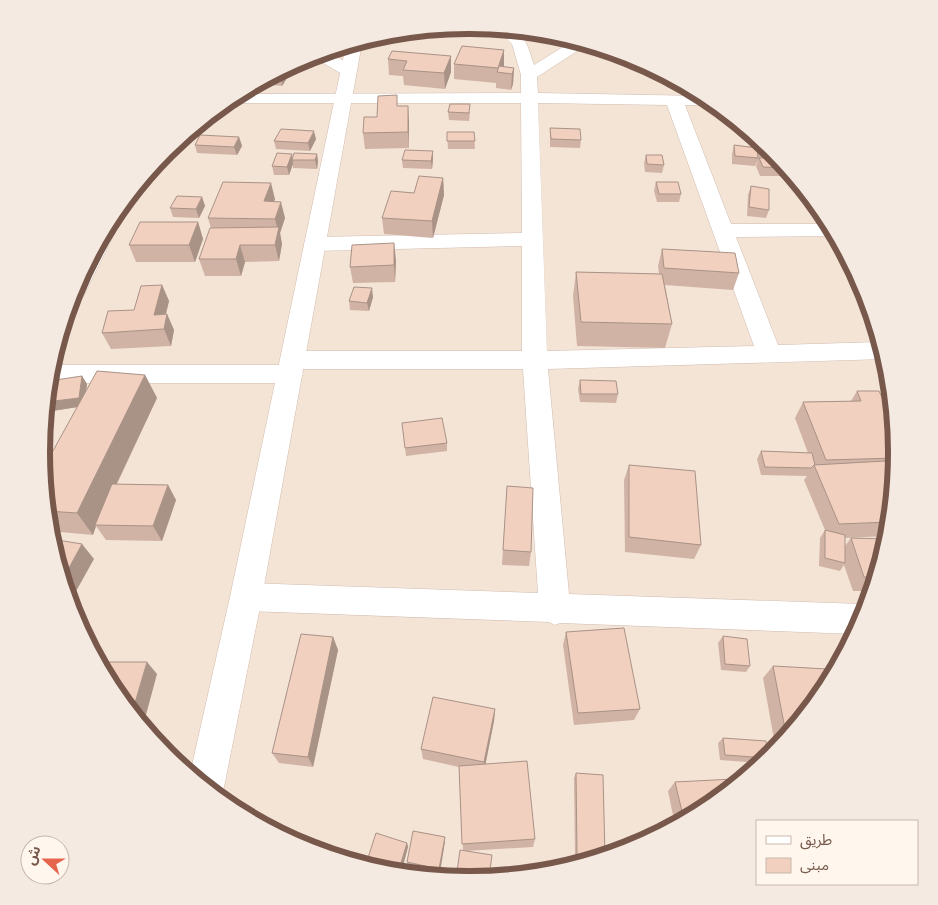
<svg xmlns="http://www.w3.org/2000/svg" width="938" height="905" viewBox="0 0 938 905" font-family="'Sofia Sans Condensed','Noto Sans Arabic',sans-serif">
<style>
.residential{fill:#f4e4d6}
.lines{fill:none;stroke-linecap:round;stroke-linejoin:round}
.street-casing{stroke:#d1bcb0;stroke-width:1}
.secondary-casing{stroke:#d4bcad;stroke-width:1}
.street{fill:#fff;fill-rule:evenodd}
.secondary{fill:#fff;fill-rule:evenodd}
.wall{fill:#d0b3a4}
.shaded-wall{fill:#a99286}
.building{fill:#f2d0bf;stroke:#a99286}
.rim{fill:none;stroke:#77584b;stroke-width:6}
</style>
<rect width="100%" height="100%" fill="#fdf3e8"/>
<circle class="residential" cx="469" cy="452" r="426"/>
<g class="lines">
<defs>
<g id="street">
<path d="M496,28C524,29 526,40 534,65L574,40L588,44L537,77L538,93L704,96L716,105H685L731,224H829L836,236L736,237L778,345L880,342L885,359L548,369L569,594L862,604L867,606L855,634L560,623L555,625L549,622L246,611L235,607L230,597L235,587L246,583L538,593L523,369H300L303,374L299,380L290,383H48L51,365H283L281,360L284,354L293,351H522V246L315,251L307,249L304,244L307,239L315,237L522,233L521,103H224L238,94L521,93V75L512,44ZM538,103L667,105L754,346L547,351Z"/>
<path d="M325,51L354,66L356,70L354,74H342L311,56Z"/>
<path d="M119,209L124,214L84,295L80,300L70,302L74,289Z"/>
</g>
<path id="secondary" d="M360,41L362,43L262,597L224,787L220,798L190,774L230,597L346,45Z"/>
</defs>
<use href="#street" class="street-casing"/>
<use href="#secondary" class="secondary-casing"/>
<use href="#street" class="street"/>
<use href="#secondary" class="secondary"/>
</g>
<g class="wall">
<path d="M451,27L450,33L403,32Z"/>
<path d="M504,50L503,67L514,68L513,84L511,90L496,88V83L454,79V64Z"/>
<path d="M451,56V72L445,89L404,85L403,76L389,75L388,59Z"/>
<path d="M291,65L292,70L282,86L259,84L258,83Z"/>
<path d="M666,75L697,92H684L683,88H668L665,77Z"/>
<path d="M398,106H408L409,148L365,149L363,133L377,117Z"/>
<path d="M448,112H470L469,121L449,120Z"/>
<path d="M212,113L213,119L209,126L197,125Z"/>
<path d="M550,128L581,140L580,148L550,147Z"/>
<path d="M447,132H474L475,149H448Z"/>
<path d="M239,137L242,146L237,155L197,153L195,145Z"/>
<path d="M316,139L310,151L276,149L274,141Z"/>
<path d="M756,142L771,150L793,176H760L756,166L758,160L755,166L732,164V154L734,145L754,147Z"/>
<path d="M317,154L318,162L317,169L293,168V164L289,175H274L272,166L292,158Z"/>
<path d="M646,155L664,165L662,173L645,172L644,163Z"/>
<path d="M433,159L432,169L403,168L402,160Z"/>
<path d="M443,178L444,195L433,238L384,234L382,218L414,193Z"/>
<path d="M656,182L681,194L679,202H657L654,191Z"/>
<path d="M751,186L769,210L766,218L747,216L748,195Z"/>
<path d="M202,197L205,206L199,218L173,217L170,208Z"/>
<path d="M275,199L274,201L285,218L280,233L282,244L279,261L245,262L241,276H205L199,259L211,228L208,218Z"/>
<path d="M198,222L203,239L195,262H136L129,245Z"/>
<path d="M662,249L739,273L733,290L665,285L672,324L665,348L577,346L573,296L576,272L659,274L658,266Z"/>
<path d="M396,260L395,282L353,283L350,267Z"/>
<path d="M162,285L169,301L166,314H167L174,330L171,346L111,349L102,333L134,310Z"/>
<path d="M373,297L369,311L350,310L349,301Z"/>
<path d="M145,375L157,398L117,484L168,485L176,500L162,541L106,540L96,526L93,535L49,531L43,469L78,407L46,412L82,376L87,384L86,392Z"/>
<path d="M580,380L618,394L616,403L580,402L578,389Z"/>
<path d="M857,391L896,453L894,474H891L894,479L888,536L845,538V546L851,538L887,539L872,591H853L844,565L840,571L819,566L820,538L825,530L804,480L807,476L761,475L757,459L761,451L808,453L795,418L803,402L851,401Z"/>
<path d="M402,423L447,443V451L406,456Z"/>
<path d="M629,465L701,545L694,559L625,552L624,480Z"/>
<path d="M507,486L531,552L529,566L502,565Z"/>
<path d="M566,632L640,709L634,720L574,725L563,645Z"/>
<path d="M723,636L750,666L746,672L721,670L718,643Z"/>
<path d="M333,637L338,650L313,767L279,763L272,753Z"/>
<path d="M773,666L824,690L779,745H775L763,678Z"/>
<path d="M495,709L494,721L485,764L535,839L533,847L466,851L463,850L459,767L423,759L421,749Z"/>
<path d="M723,738L768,757L748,774L746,769L751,764L760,763L720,760L718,743Z"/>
<path d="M576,773L605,856L592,860L575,859L574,778Z"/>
<path d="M675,782L706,808L675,825L668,791Z"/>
<path d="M445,841L440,872L408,866L407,862Z"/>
<path d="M407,843L408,847L401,873L385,872L368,866L366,864Z"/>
</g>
<g class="shaded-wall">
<path d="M504,50V66L501,73L498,72V68Z"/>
<path d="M451,56V72L445,89L444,73Z"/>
<path d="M291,65L292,70L282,86L281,77L288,67Z"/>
<path d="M514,68L513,84L511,90L512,74Z"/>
<path d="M408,106L409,122V148L408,132Z"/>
<path d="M212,113L213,119L209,126L207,118Z"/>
<path d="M314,131L316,139L310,151L308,143Z"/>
<path d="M239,137L242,146L237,155L234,147Z"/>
<path d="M433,151V159L432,169L431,161Z"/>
<path d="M292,154L293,164L289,175L287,167Z"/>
<path d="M317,154L318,162L317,169L315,160Z"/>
<path d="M443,178L444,195L433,238L432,221Z"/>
<path d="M271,183L275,199L268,218L264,201Z"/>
<path d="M202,197L205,206L199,218L196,209Z"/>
<path d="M281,202L285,218L280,233L282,244L279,261L275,245L278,231L275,219Z"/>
<path d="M198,222L203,239L195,262L189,245Z"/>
<path d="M394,243L396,260L395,282L394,265Z"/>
<path d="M240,245L245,262L241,276L236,259Z"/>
<path d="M162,285L169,301L162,329L154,315Z"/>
<path d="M372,288L373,297L369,311L367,303Z"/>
<path d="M167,314L174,330L171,346L164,329Z"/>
<path d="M145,375L157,398L97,525H95L96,526L93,535L77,513Z"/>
<path d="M82,376L87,384L84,406L46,412V402Z"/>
<path d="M168,485L176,500L162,541L153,526Z"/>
<path d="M82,544L94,559L70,602L63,579Z"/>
<path d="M333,637L338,650L313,767L308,757Z"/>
<path d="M147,662L157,674L143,726L132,713Z"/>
<path d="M495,709L494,721L484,772V762Z"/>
<path d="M445,837V841L440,872L439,869Z"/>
<path d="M407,843L408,847L401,873H398Z"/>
</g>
<g class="building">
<path d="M462,46L504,50L498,68L454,64Z"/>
<path d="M392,51L451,56L444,73L403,70L407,61L388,59Z"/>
<path d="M499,66L514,68L512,74L497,72Z"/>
<path d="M288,67L281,77H270Z"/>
<path d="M397,95V106H408V132L363,133L364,117H377L378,96Z"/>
<path d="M450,104H470L469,113L448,112Z"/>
<path d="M550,128L580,129L581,140L551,139Z"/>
<path d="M281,129L314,131L308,143L274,141Z"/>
<path d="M447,132H474L475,141H447Z"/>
<path d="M200,135L239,137L234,147L195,145Z"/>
<path d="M756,142H761L772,151H760Z"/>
<path d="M734,145L757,148L758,158L735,156Z"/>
<path d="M405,150L433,151L431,161L402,160Z"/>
<path d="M277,153L292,154L287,167L272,166Z"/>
<path d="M294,153L317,154L315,160H292Z"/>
<path d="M646,155H662L664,165L647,164Z"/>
<path d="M759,158H778L786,168L763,167Z"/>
<path d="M419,176L443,178L432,221L382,218L391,191L414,193Z"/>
<path d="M223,182L271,183L264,201L281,202L275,219L208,218Z"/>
<path d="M656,182H678L681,194H659Z"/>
<path d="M751,186L769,189V210L749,207Z"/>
<path d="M177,196L202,197L196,209L170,208Z"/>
<path d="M140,222H198L189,245H129Z"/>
<path d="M279,227L275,245H240L236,259H199L210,228Z"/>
<path d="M394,243V265L350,267L352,245Z"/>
<path d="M662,249L735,253L739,273L664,268Z"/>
<path d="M576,272L662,274L672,324L581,322Z"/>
<path d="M162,285L154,315L167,314L164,329L102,333L108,311L134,310L141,286Z"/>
<path d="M354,287L372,288L367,303L349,301Z"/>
<path d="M97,371L145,375L77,513L47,511L43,469Z"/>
<path d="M82,376L79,398L46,402L49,381Z"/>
<path d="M580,380L616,381L618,394H581Z"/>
<path d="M857,391H879L893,421L896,453V458L826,460L803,402L861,401Z"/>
<path d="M442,418L447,443L405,448L402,423Z"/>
<path d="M761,451L812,453L815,465H814L811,468L765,467Z"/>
<path d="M885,461L894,479L890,522L839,524L814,465Z"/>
<path d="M629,465L695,471L701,545L629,537Z"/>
<path d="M112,484L168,485L153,526L95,525Z"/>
<path d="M507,486L533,488L531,552L503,550Z"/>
<path d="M825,530L845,535V563L825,558Z"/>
<path d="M851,538L887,539L876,577H864Z"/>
<path d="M51,539L82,544L63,579Z"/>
<path d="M624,628L640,709L578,713L566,632Z"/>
<path d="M301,634L333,637L308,757L272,753Z"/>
<path d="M723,636L747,639L750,666L725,664Z"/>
<path d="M99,662H147L132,713L113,690Z"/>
<path d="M773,666L827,669L830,680L824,690L788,735L786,734Z"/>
<path d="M433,697L495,709L484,762L421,749Z"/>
<path d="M723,738L766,741L768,757L767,758L725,755Z"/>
<path d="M527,761L535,839L462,844L459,766Z"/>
<path d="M761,763L753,770L751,764Z"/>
<path d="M576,773L603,775L605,856L602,857L577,855Z"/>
<path d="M734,779L736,784L706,808L684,820L675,782Z"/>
<path d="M413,831L445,837L439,869L407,862Z"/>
<path d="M376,833L407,843L398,873L366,864Z"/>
<path d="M460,850L492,855L489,878L469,880L456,879Z"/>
</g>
<path d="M0 0H938V905H0ZM468 34H470A418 418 0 0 1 888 452V453A418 418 0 0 1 470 871H468A418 418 0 0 1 50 453V452A418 418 0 0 1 468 34Z" fill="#f4eae1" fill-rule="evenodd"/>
<path class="rim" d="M468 34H470A418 418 0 0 1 888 452V453A418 418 0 0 1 470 871H468A418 418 0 0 1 50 453V452A418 418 0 0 1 468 34Z"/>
<rect x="756" y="820" width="162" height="65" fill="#fff7ee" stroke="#c9b7ad"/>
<rect x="766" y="836" width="25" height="8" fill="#ffffff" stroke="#c9b7ad"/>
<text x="800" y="845" font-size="15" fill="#77584b">طريق</text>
<rect x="766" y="858" width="25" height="15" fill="#f2d0bf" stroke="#c9b7ad"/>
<text x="800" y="870" font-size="15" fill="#77584b">مبنى</text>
<g transform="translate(45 860) rotate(291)"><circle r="24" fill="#fff7ee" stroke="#c9b7ad"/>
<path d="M0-4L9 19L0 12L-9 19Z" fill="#e6654d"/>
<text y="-8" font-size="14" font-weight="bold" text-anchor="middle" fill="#77584b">ش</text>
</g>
</svg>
